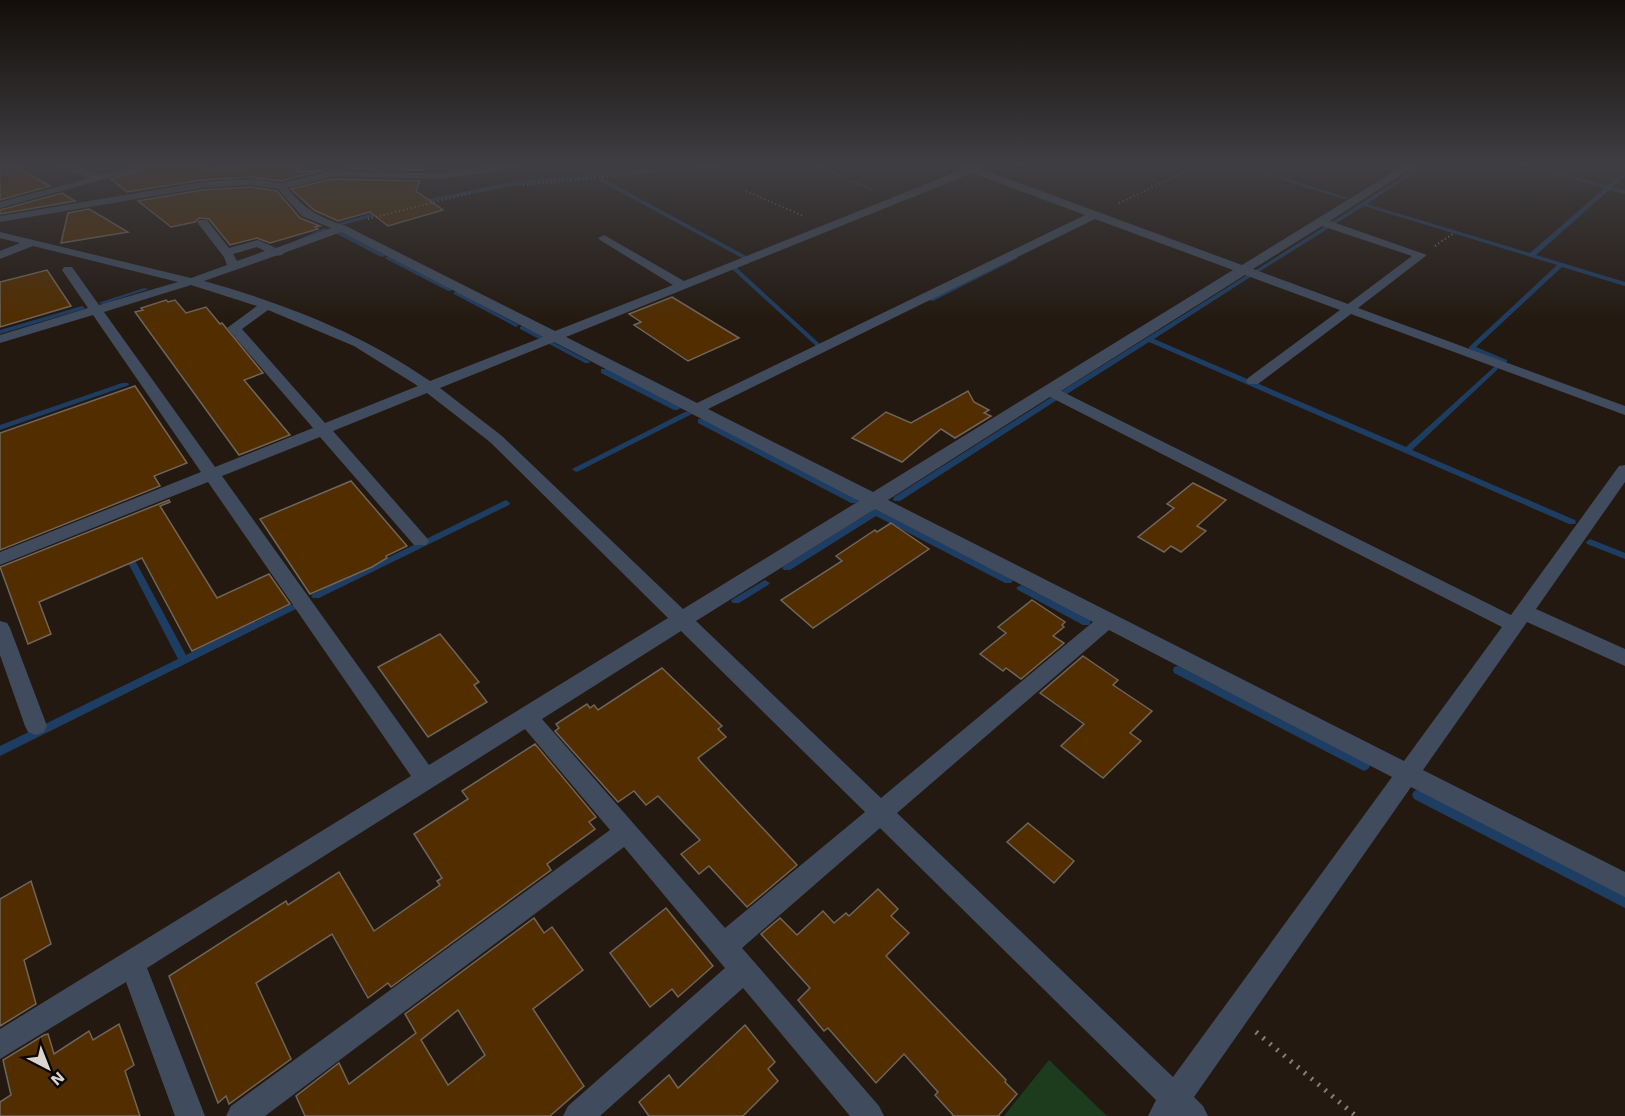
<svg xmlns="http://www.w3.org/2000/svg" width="1625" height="1116" viewBox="0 0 1625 1116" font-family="'Work Sans',sans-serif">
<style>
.green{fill:#1c3c1d}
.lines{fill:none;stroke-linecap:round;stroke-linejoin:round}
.stream{fill:#1e3d63;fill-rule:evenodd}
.building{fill:#512d00;stroke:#70655a;stroke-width:1.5;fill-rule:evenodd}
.path-far1{stroke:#867e76;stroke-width:2;stroke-dasharray:1 3;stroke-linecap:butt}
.path{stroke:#867e76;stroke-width:5;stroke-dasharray:2 7;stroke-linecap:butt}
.minor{fill:#404c5e;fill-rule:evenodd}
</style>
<rect width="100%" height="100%" fill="#231910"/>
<path class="green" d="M1049,1060L1107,1116H1004Z"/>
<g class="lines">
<g class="stream">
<path d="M686,166H708L518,185L417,204L414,202L518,181Z"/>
<path d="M952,166H959L965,169L962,171Z"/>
<path d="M1193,166H1200L1183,175L1178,174Z"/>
<path d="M1239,166H1247L1349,198L1344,199Z"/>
<path d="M1419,166H1425L1367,204L1530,253L1605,188L1523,166H1532L1607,186L1625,171V176L1612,187L1625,190V194L1609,190L1536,255L1625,282V286L1562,267L1476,347L1507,360V362H1503L1469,349V347L1557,265L1364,206L1335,224L1330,223Z"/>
<path d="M602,178L746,256L747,257L742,258L600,181L599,180Z"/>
<path d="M384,210L387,212L386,213L339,226L336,224Z"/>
<path d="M1327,225L1330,227L1329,228L1259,272L1254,271Z"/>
<path d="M324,228L329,229L300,242L295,241Z"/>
<path d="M339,231L385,255L386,256L381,257L337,234L336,233Z"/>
<path d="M388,256L452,289L453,290L448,291L386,259L385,258Z"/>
<path d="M1013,257L1018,258L933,301L928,300Z"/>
<path d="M733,268H737L820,344V346H816L733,270Z"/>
<path d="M1247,275L1252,276L1154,339L1406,447L1494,367H1498V369L1412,450L1575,520L1576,522L1575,524H1569L1149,342L1067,394H1064L1060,392Z"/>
<path d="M144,288L149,289L103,304L98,303Z"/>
<path d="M454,292H458L519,325L516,327L514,326L454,294Z"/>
<path d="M82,306L85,308L84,309L0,334V330Z"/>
<path d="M522,326L543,337L544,338L543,339H539L520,329V327Z"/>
<path d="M551,341L589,361L590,362L589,363H585L549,344L548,343Z"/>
<path d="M601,369H607L681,408L677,410H674L601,373Z"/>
<path d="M122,383H128L129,385L0,430V425Z"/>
<path d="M1050,398H1056L1057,400L900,501H894L893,499L894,497Z"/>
<path d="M685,412H688L692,414L579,471L576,472L572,469Z"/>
<path d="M698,419H704L857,499L858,501L857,503H851L698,423Z"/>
<path d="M506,500L510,503L509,505L319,598H313L311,596L313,594Z"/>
<path d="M878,508L881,509L882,512L1011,579L1013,581L1011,583H1005L876,516L790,570H784L782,568L784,566L870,512L871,509Z"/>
<path d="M1590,539L1625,553V559L1587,544L1586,542Z"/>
<path d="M127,550L131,553L186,655L290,605H296L298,607L296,609L0,756V746L178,659L123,553Z"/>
<path d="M765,580L770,583L768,585L739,603H733L731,601L733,599Z"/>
<path d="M1021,585L1089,619L1091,622L1089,625H1083L1018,590L1016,588Z"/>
<path d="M1178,666L1368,763L1370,766L1368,769L1364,771L1360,769L1174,673L1173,670L1174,667Z"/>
<path d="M1418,790L1625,895V908L1414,799L1412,795L1414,791Z"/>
</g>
</g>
<g class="building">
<path d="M0,166H15L50,186L0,200Z"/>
<path d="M153,166H205L206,169L301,166L298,172L325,170L281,181L251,177L202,180L127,192L111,179Z"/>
<path d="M353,166H425L423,170L345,169Z"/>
<path d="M332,179L420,181L416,191L443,210L388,226L370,212L338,221L314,210L291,189Z"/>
<path d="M251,187L277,191L300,218L320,226L315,227L318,229L270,243L257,238L230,245L209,219L199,218L195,222L171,227L138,201L202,190Z"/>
<path d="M62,193L75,201L0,214V210Z"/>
<path d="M89,209L128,232L61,243L68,213Z"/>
<path d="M47,270L71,306L0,327V282Z"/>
<path d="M672,297L739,338L688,361L634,325L641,322L629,314Z"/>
<path d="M166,300L168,302L175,300L186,313L206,307L220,324L222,323L263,373L244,380L290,435L239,455L135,312L143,310L141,308Z"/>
<path d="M135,386L187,463L154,476L160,486L0,550V433Z"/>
<path d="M968,391L974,402L989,410L984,413L991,416L955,438L941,429L902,462L852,438L886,412L911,423Z"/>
<path d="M351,481L407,546L386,556L387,558L372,567L310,594L260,519Z"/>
<path d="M1193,483L1226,500L1197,526L1206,531L1181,552L1171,546L1164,552L1138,537L1174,508L1167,504Z"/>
<path d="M169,500L170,502L160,506L217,598L269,574L290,604L192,651L142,558L39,602L51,634L28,644L0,567Z"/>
<path d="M891,523L929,549L813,628L781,600L842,561L836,556L875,530L877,532Z"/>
<path d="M1032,600L1065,622L1062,625L1064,627L1053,636L1064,643L1021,679L1006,668L1003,671L980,654L1006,633L998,627Z"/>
<path d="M440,634L479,682L474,685L487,702L428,737L378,667Z"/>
<path d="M1083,656L1118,680L1113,685L1152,711L1130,733L1141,741L1103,778L1061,746L1084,724L1040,693Z"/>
<path d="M662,668L722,726L718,729L726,737L698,758L700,761L797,865L747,907L709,866L699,874L681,854L700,840L658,796L646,805L634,791L618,802L555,731L559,728L556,724L587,704L590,708L594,705L598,710Z"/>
<path d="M535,744L596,817L589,822L595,829L547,864L551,870L391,987L388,983L368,998L332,934L256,983L291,1059L229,1104L226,1096L218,1103L169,976L286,901L288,905L339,872L374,931L440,885L437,881L442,878L414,834L468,799L462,791Z"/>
<path d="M1028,823L1074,861L1054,883L1007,842Z"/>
<path d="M31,881L51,944L24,960L36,1004L0,1026V899Z"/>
<path d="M878,889L898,909L891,916L909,933L886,956L1006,1080L1005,1082L1017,1094L998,1116H954L935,1095L938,1092L904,1054L876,1083L828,1028L824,1031L798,1000L810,988L761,934L780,918L797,935L823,911L834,923L846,913L849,916Z"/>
<path d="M666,908L713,966L678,997L672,989L650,1007L610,953Z"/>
<path d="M534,918L544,933L552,927L583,970L533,1009L584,1086L550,1116H305L296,1096L339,1063L349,1084L416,1033L405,1014ZM458,1010L485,1055L448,1085L421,1040Z"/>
<path d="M119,1024L134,1065L125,1071L140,1116H0V1102L11,1095L3,1060L44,1035L48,1034L54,1054L89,1031L93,1040Z"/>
<path d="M745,1025L775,1062L768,1069L778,1081L743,1116H649L639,1102L669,1075L678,1088Z"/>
</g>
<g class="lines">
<g class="path-far1">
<path d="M817,166L871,189"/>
<path d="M523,185L721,166"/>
<path d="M746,191L803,216"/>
<path d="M1119,203L1178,175"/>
<path d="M368,219L471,193"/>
<path d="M1435,246L1454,233"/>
</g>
<path class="path" d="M1256,1032L1356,1116"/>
<g class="minor">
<path d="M57,166H73L101,175L133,166H151L0,208V202L90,178Z"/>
<path d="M492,166H522L517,169L441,179L332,177L287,188C304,209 320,218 346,226L555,331L673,285L600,240L598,238L604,235L684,281L964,169V166H986L981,169L1242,265L1403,166H1415L1330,221L1427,255L1358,308L1625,406V415L1351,314L1258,384H1248L1246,381L1248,378L1340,310L1245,275L1061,391L1511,615L1619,466L1625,465V482L1536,609L1625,649V666L1527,622L1423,770L1625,872V897L1411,787L1194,1097L1203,1106L1208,1116H1148L1156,1100L880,828L742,948L879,1106L884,1116H850L743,988L600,1116H563L568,1106L725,968L624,847L265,1116H226L231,1106L610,830L525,729L147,968L205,1116H175L126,982L0,1059V1029L411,776L208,482L0,565V552L201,472L93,315L0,343V335L88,308L62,270L64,267H72L99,305L178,282L33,246L0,259V251L20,243L0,238V232L191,278L227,265L224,257L197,222L199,220H207L229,248L258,240L276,248L331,228L302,216L278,189L251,185L202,188L0,222V216L202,182L251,179L281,183L332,171L441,173ZM972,173L1085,215L697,403L566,337ZM1095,219L1233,270L873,492L708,409ZM1322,226L1412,256L1348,304L1253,269ZM341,232L543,337L430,381C361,333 283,303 204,281L275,256L282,255L284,253ZM257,247L265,251L237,261L233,254ZM191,285L257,306L227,328L313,428L215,467L104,312ZM268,310L354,346L418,386L325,423L242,329ZM554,342L859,501L683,609L502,436L440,388ZM427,393L490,442L668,618L429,765L222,476L320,437L414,545H426L429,541L426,537L333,431ZM1050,397L1502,627L1404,761L888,500ZM875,509L1093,622L881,798L696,621ZM1109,630L1392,777L1173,1077L897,813ZM681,631L865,812L725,928L542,719Z"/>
<path d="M0,621L7,623L10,628L47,726L44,732L36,735L28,732L25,726L0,655Z"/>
</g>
</g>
<linearGradient id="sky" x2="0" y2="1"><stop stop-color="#130e09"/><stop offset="0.51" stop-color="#3f3e42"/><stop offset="1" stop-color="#3f3e42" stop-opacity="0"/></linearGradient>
<rect width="1625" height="323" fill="url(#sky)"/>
<g transform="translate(48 1068) rotate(138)" stroke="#090603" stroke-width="4.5" paint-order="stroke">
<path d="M0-4.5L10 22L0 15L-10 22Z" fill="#dbd4ce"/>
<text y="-9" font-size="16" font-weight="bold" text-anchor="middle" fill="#dbd4ce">N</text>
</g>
</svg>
